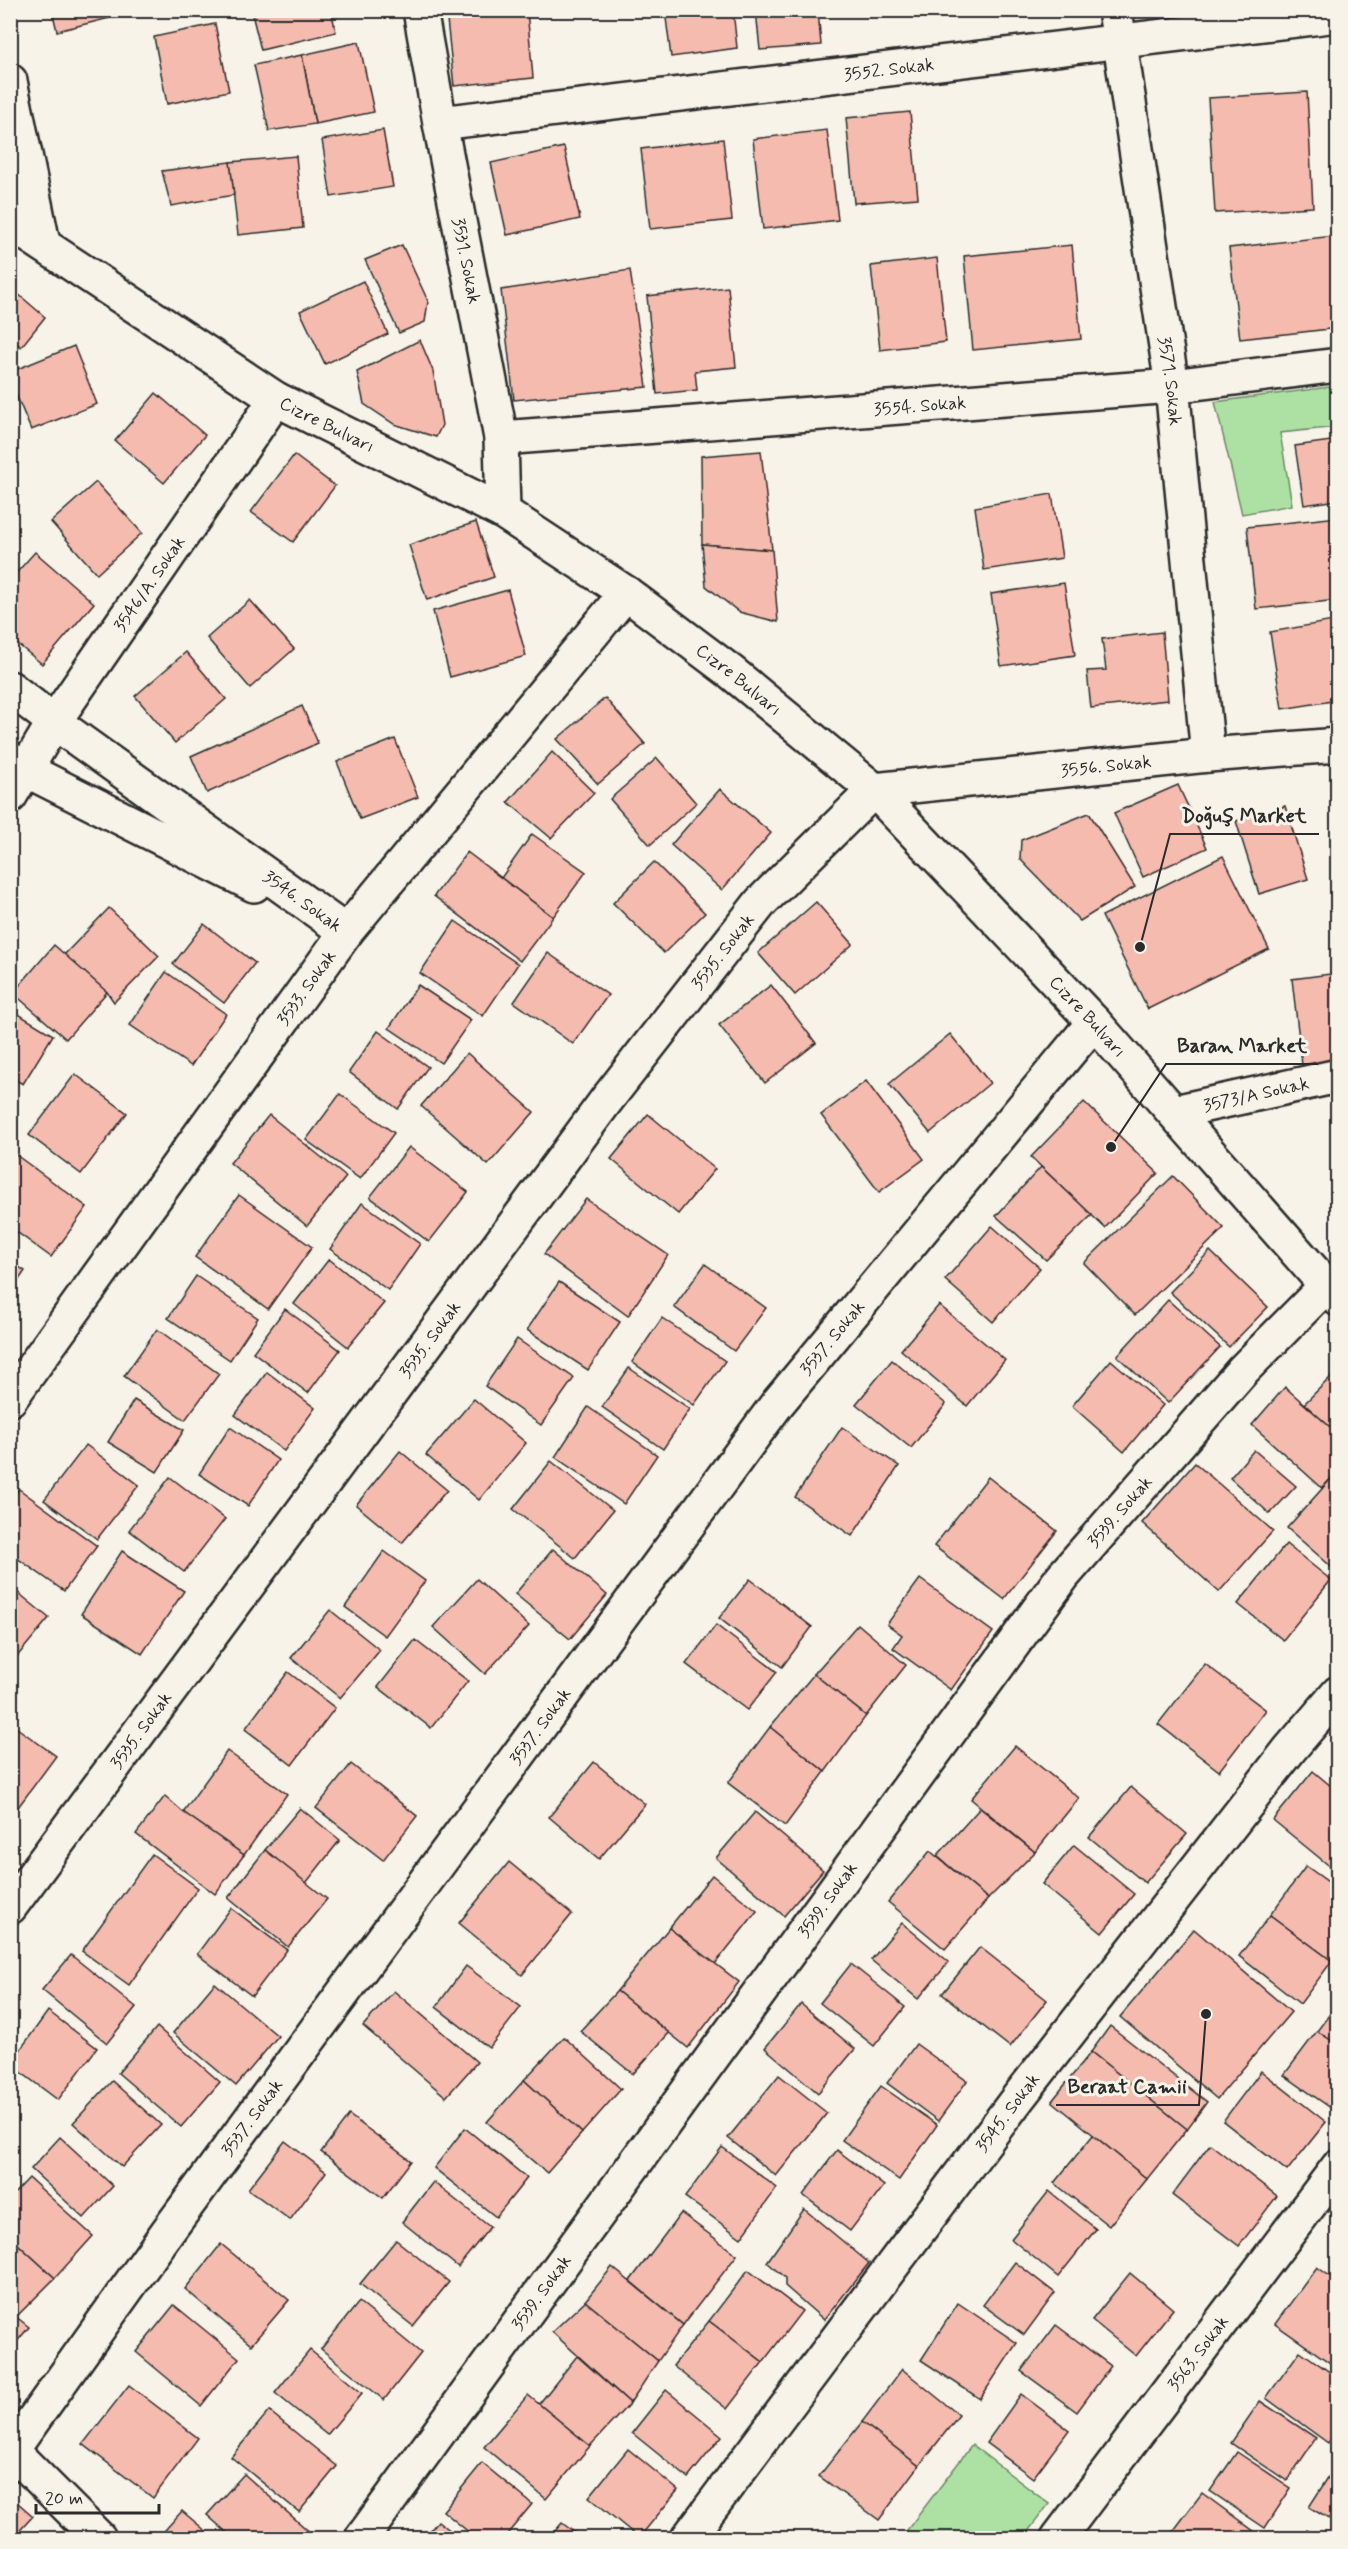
<svg xmlns="http://www.w3.org/2000/svg" width="1348" height="2549" viewBox="0 0 1348 2549" font-family="Mynerve,sans-serif">
<style>
.green{fill:#ade1a3;stroke:#6c8667;stroke-width:1.5}
.building{fill:#f5bbaf;stroke:#2b2b2b;stroke-width:1.5}
.lines{fill:none;stroke-linecap:round;stroke-linejoin:round}
.street-casing{stroke:#2b2b2b;stroke-width:38}
.secondary-casing{stroke:#2b2b2b;stroke-width:38}
.street{stroke:#f7f3e8;stroke-width:33}
.secondary{stroke:#f7f3e8;stroke-width:33}
.labels{text-anchor:middle;stroke-width:6;stroke-linejoin:round;paint-order:stroke}
.street-label{font-size:18px;fill:#2b2b2b;stroke:#f7f3e8}
.leader{fill:none;stroke:#2b2b2b;stroke-width:2}
.callout-dot{fill:#2b2b2b;stroke:#f7f3e8;stroke-width:2}
.callout-label{font-size:20px;text-anchor:middle;font-weight:bold;fill:#2b2b2b;stroke:#f7f3e8;stroke-width:6;stroke-linejoin:round;paint-order:stroke}
</style>
<rect width="100%" height="100%" fill="#f7f3e8"/>
<filter id="ink" filterUnits="userSpaceOnUse"><feTurbulence type="fractalNoise" baseFrequency=".0167" numOctaves="2"/><feDisplacementMap in="SourceGraphic" scale="12" xChannelSelector="R" yChannelSelector="G"/><feConvolveMatrix kernelMatrix="1 2 1 2 8 2 1 2 1" color-interpolation-filters="sRGB"/></filter>
<g filter="url(#ink)">
<g class="green">
<path d="M1337,386V427L1280,433L1292,505L1242,514L1215,402Z"/>
<path d="M972,2445L1049,2504L1023,2538H901Z"/>
</g>
<g class="building">
<path d="M52,10H125L126,14L57,31Z"/>
<path d="M251,10H331L336,32L261,50Z"/>
<path d="M446,10H527L533,78L454,86Z"/>
<path d="M665,10H733L737,48L671,57Z"/>
<path d="M756,10H818L821,45L760,50Z"/>
<path d="M215,24L229,91L167,104L154,37Z"/>
<path d="M359,42L374,112L315,124L302,55Z"/>
<path d="M302,55L315,124L269,131L254,65Z"/>
<path d="M1307,92L1313,207L1215,213L1208,98Z"/>
<path d="M910,112L918,198L854,203L846,118Z"/>
<path d="M383,130L393,187L331,197L322,140Z"/>
<path d="M827,130L838,220L763,229L753,139Z"/>
<path d="M723,139L732,220L650,229L641,149Z"/>
<path d="M564,147L580,219L507,235L491,163Z"/>
<path d="M296,156L303,228L238,235L230,162Z"/>
<path d="M230,162L234,195L171,206L162,171Z"/>
<path d="M1334,236L1338,270V328L1240,339L1229,248Z"/>
<path d="M402,245L428,301L425,322L399,333L365,260Z"/>
<path d="M1072,245L1081,339L973,350L964,256Z"/>
<path d="M937,258L946,342L880,350L871,266Z"/>
<path d="M630,270L647,387L514,400L501,290Z"/>
<path d="M363,281L388,334L325,364L300,311Z"/>
<path d="M10,287L45,317L21,347L10,337Z"/>
<path d="M728,287L736,367L695,371L697,390L657,394L647,296Z"/>
<path d="M420,340L433,371L442,425L436,437L394,424L364,404L357,372Z"/>
<path d="M74,346L97,404L31,430L10,380V372Z"/>
<path d="M156,393L205,435L164,483L115,441Z"/>
<path d="M1338,440V500L1304,505L1295,446Z"/>
<path d="M761,451L772,550L702,544L701,456Z"/>
<path d="M294,455L335,486L293,542L251,512Z"/>
<path d="M96,482L142,533L97,574L51,522Z"/>
<path d="M1052,494L1062,558L984,570L975,507Z"/>
<path d="M1338,517V600L1256,609L1247,527Z"/>
<path d="M476,522L494,577L427,600L409,545Z"/>
<path d="M702,544L772,550L778,622L739,612L706,586Z"/>
<path d="M35,552L94,603L42,664L10,638V580Z"/>
<path d="M1064,583L1075,655L1001,666L991,594Z"/>
<path d="M508,590L526,656L450,677L433,611Z"/>
<path d="M250,600L294,649L250,688L207,638Z"/>
<path d="M1338,605V649L1333,606Z"/>
<path d="M1333,621L1338,649V700L1282,709L1270,632Z"/>
<path d="M1162,632L1168,700L1091,708L1087,671L1106,670L1102,639Z"/>
<path d="M186,652L226,699L175,743L135,696Z"/>
<path d="M605,698L645,744L598,784L557,739Z"/>
<path d="M302,706L318,743L207,793L191,756Z"/>
<path d="M395,739L418,797L360,819L337,762Z"/>
<path d="M552,752L594,793L551,838L508,802Z"/>
<path d="M657,758L696,803L650,845L610,799Z"/>
<path d="M1178,785L1207,848L1143,877L1114,813Z"/>
<path d="M720,789L771,833L722,890L671,845Z"/>
<path d="M1285,806L1308,879L1259,894L1236,821Z"/>
<path d="M1089,813L1135,887L1080,921L1020,859L1021,840Z"/>
<path d="M532,834L586,872L553,917L501,878Z"/>
<path d="M467,852L553,917L520,961L434,896Z"/>
<path d="M1223,856L1269,949L1148,1009L1102,916Z"/>
<path d="M654,862L705,913L664,953L613,903Z"/>
<path d="M816,902L853,944L795,995L758,953Z"/>
<path d="M109,908L159,956L114,1002L107,992L64,955Z"/>
<path d="M455,921L518,964L483,1016L420,973Z"/>
<path d="M204,924L255,963L224,1003L173,964Z"/>
<path d="M54,945L107,992L66,1039L13,993Z"/>
<path d="M548,953L608,995L573,1044L514,1002Z"/>
<path d="M166,972L226,1014L191,1066L130,1025Z"/>
<path d="M1338,973V1061L1302,1065L1292,979Z"/>
<path d="M418,985L471,1020L441,1063L389,1028Z"/>
<path d="M771,985L816,1043L765,1083L719,1025Z"/>
<path d="M10,1009L53,1035L23,1084L10,1077Z"/>
<path d="M378,1031L428,1067L398,1109L349,1072Z"/>
<path d="M950,1034L990,1083L930,1133L889,1084Z"/>
<path d="M467,1053L534,1112L488,1165L421,1106Z"/>
<path d="M75,1074L127,1113L81,1174L29,1135Z"/>
<path d="M866,1081L924,1159L879,1192L821,1115Z"/>
<path d="M340,1094L394,1133L360,1179L306,1140Z"/>
<path d="M1084,1102L1158,1173L1105,1228L1031,1157Z"/>
<path d="M648,1114L715,1169L678,1214L611,1159Z"/>
<path d="M269,1115L346,1177L307,1226L230,1163Z"/>
<path d="M409,1147L468,1192L429,1242L370,1197Z"/>
<path d="M16,1155L87,1207L51,1257L10,1227V1162Z"/>
<path d="M1041,1167L1092,1215L1046,1260L996,1216Z"/>
<path d="M1173,1176L1224,1228L1135,1315L1084,1263Z"/>
<path d="M239,1195L312,1247L268,1309L195,1257Z"/>
<path d="M586,1199L668,1255L628,1316L544,1254Z"/>
<path d="M362,1203L420,1244L388,1290L330,1249Z"/>
<path d="M992,1226L1040,1268L993,1322L945,1280Z"/>
<path d="M1210,1251L1268,1307L1229,1347L1170,1292Z"/>
<path d="M329,1259L384,1303L348,1347L294,1304Z"/>
<path d="M10,1261L25,1271L10,1293Z"/>
<path d="M705,1264L766,1308L734,1351L674,1307Z"/>
<path d="M196,1276L258,1318L230,1360L168,1318Z"/>
<path d="M559,1282L620,1322L588,1370L527,1330Z"/>
<path d="M1168,1300L1220,1347L1168,1403L1117,1356Z"/>
<path d="M939,1305L1005,1360L967,1406L901,1350Z"/>
<path d="M285,1309L340,1350L308,1393L253,1352Z"/>
<path d="M662,1318L725,1361L694,1405L632,1362Z"/>
<path d="M157,1329L219,1374L185,1420L124,1376Z"/>
<path d="M517,1339L574,1378L541,1425L485,1386Z"/>
<path d="M892,1360L946,1404L911,1448L856,1404Z"/>
<path d="M1111,1360L1163,1405L1124,1452L1072,1406Z"/>
<path d="M629,1368L690,1409L663,1449L602,1407Z"/>
<path d="M267,1372L315,1408L284,1451L235,1415Z"/>
<path d="M1334,1374L1338,1377V1434L1304,1404Z"/>
<path d="M1285,1387L1338,1434V1471L1322,1488L1252,1425Z"/>
<path d="M474,1399L526,1443L479,1500L426,1455Z"/>
<path d="M134,1400L184,1430L157,1472L108,1442Z"/>
<path d="M588,1407L657,1455L624,1504L555,1457Z"/>
<path d="M230,1427L278,1460L248,1506L199,1474Z"/>
<path d="M842,1427L899,1466L852,1536L795,1497Z"/>
<path d="M86,1445L139,1485L97,1539L44,1500Z"/>
<path d="M1254,1450L1296,1486L1270,1514L1230,1478Z"/>
<path d="M400,1451L447,1490L402,1543L356,1505Z"/>
<path d="M551,1461L613,1510L575,1558L513,1509Z"/>
<path d="M1195,1463L1273,1531L1219,1592L1142,1523Z"/>
<path d="M1338,1471V1565L1334,1569L1287,1528Z"/>
<path d="M170,1477L225,1519L184,1572L129,1530Z"/>
<path d="M988,1477L1057,1531L1004,1599L934,1546Z"/>
<path d="M19,1489L97,1546L64,1591L10,1553V1501Z"/>
<path d="M1286,1544L1331,1580L1283,1640L1238,1604Z"/>
<path d="M553,1549L607,1595L570,1639L515,1594Z"/>
<path d="M122,1551L184,1591L142,1654L81,1614Z"/>
<path d="M384,1551L425,1581L385,1636L345,1607Z"/>
<path d="M477,1579L529,1626L485,1674L433,1627Z"/>
<path d="M750,1579L812,1627L782,1667L719,1618Z"/>
<path d="M920,1579L993,1632L951,1690L893,1648L902,1635L887,1624Z"/>
<path d="M10,1586L49,1618L10,1665Z"/>
<path d="M330,1610L380,1650L340,1698L291,1658Z"/>
<path d="M858,1624L906,1665L866,1716L814,1674Z"/>
<path d="M716,1625L777,1672L747,1710L686,1664Z"/>
<path d="M415,1640L468,1681L431,1728L378,1687Z"/>
<path d="M1205,1664L1266,1710L1219,1771L1158,1724Z"/>
<path d="M288,1672L335,1708L292,1765L245,1729Z"/>
<path d="M814,1674L866,1716L825,1772L770,1727Z"/>
<path d="M10,1723L56,1756L10,1818Z"/>
<path d="M770,1727L825,1772L785,1826L728,1783Z"/>
<path d="M1015,1746L1079,1798L1035,1852L971,1799Z"/>
<path d="M227,1751L287,1794L244,1855L183,1812Z"/>
<path d="M594,1762L645,1804L599,1859L549,1817Z"/>
<path d="M351,1764L417,1816L383,1860L316,1808Z"/>
<path d="M1313,1771L1338,1792V1873L1273,1820Z"/>
<path d="M1131,1787L1187,1834L1145,1883L1089,1837Z"/>
<path d="M165,1796L183,1812L244,1855L215,1894L136,1834Z"/>
<path d="M300,1808L340,1840L306,1883L265,1850Z"/>
<path d="M980,1808L1035,1852L988,1899L937,1856Z"/>
<path d="M755,1812L823,1870L784,1916L716,1858Z"/>
<path d="M1074,1845L1134,1894L1102,1933L1042,1884Z"/>
<path d="M265,1850L327,1899L288,1947L228,1898Z"/>
<path d="M930,1851L988,1899L945,1949L888,1902Z"/>
<path d="M152,1854L198,1888L129,1985L82,1951Z"/>
<path d="M509,1862L572,1914L522,1975L459,1923Z"/>
<path d="M1306,1866L1338,1889V1953L1332,1961L1270,1915Z"/>
<path d="M712,1875L757,1911L715,1964L669,1928Z"/>
<path d="M231,1908L287,1950L252,1996L197,1954Z"/>
<path d="M1270,1915L1332,1961L1300,2004L1239,1956Z"/>
<path d="M902,1923L949,1962L918,1999L871,1960Z"/>
<path d="M669,1928L739,1982L688,2048L617,1991Z"/>
<path d="M1194,1929L1291,2012L1217,2099L1120,2017Z"/>
<path d="M980,1947L1047,2000L1010,2047L942,1994Z"/>
<path d="M71,1955L136,2007L107,2043L42,1990Z"/>
<path d="M851,1964L905,2007L874,2046L820,2003Z"/>
<path d="M466,1966L521,2007L489,2048L436,2007Z"/>
<path d="M215,1983L278,2036L236,2086L173,2033Z"/>
<path d="M394,1991L477,2062L446,2097L363,2026Z"/>
<path d="M617,1991L669,2033L633,2074L580,2031Z"/>
<path d="M1338,2003V2045L1317,2031Z"/>
<path d="M801,2004L855,2049L818,2093L765,2048Z"/>
<path d="M48,2011L97,2048L58,2100L10,2064Z"/>
<path d="M1110,2026L1207,2102L1187,2129L1091,2052Z"/>
<path d="M157,2027L220,2082L181,2127L118,2073Z"/>
<path d="M1317,2031L1338,2045V2113L1284,2075Z"/>
<path d="M564,2037L621,2089L582,2133L524,2080Z"/>
<path d="M916,2044L967,2081L938,2121L887,2083Z"/>
<path d="M1091,2052L1187,2129L1147,2179L1052,2101Z"/>
<path d="M1261,2071L1326,2122L1287,2171L1223,2121Z"/>
<path d="M779,2075L827,2113L776,2176L728,2138Z"/>
<path d="M524,2080L582,2133L547,2173L487,2122Z"/>
<path d="M112,2081L161,2125L122,2167L73,2123Z"/>
<path d="M881,2086L937,2125L899,2180L842,2140Z"/>
<path d="M349,2115L411,2161L383,2198L321,2152Z"/>
<path d="M465,2128L527,2178L496,2217L434,2168Z"/>
<path d="M1093,2135L1147,2179L1109,2226L1054,2183Z"/>
<path d="M60,2137L113,2186L84,2218L31,2169Z"/>
<path d="M285,2141L326,2172L290,2220L248,2189Z"/>
<path d="M1210,2144L1277,2196L1239,2246L1172,2195Z"/>
<path d="M722,2147L777,2188L741,2238L685,2197Z"/>
<path d="M837,2150L884,2186L850,2231L803,2195Z"/>
<path d="M29,2178L93,2236L55,2278L10,2237V2198Z"/>
<path d="M433,2182L490,2227L458,2267L402,2222Z"/>
<path d="M1049,2191L1096,2229L1058,2277L1011,2239Z"/>
<path d="M804,2209L869,2263L824,2320L785,2286V2278L767,2262Z"/>
<path d="M681,2213L737,2255L683,2325L630,2281Z"/>
<path d="M10,2237L55,2278L16,2317L10,2312Z"/>
<path d="M396,2240L449,2282L413,2326L360,2284Z"/>
<path d="M221,2244L289,2300L251,2345L185,2289Z"/>
<path d="M1015,2262L1055,2293L1024,2335L983,2305Z"/>
<path d="M612,2267L683,2325L658,2361L585,2301Z"/>
<path d="M1317,2267L1338,2282L1336,2367L1275,2324Z"/>
<path d="M748,2270L802,2311L763,2362L709,2321Z"/>
<path d="M1130,2273L1173,2309L1136,2356L1092,2320Z"/>
<path d="M585,2301L658,2361L630,2403L552,2332Z"/>
<path d="M359,2302L421,2353L384,2400L321,2349Z"/>
<path d="M958,2303L1017,2343L980,2399L921,2360Z"/>
<path d="M174,2305L239,2358L201,2406L136,2352Z"/>
<path d="M10,2312L29,2327L10,2350Z"/>
<path d="M709,2321L763,2362L727,2409L673,2366Z"/>
<path d="M1056,2325L1111,2366L1077,2412L1021,2371Z"/>
<path d="M310,2350L362,2393L327,2435L275,2393Z"/>
<path d="M1300,2351L1338,2378V2429L1328,2443L1266,2398Z"/>
<path d="M577,2356L630,2403L590,2446L539,2404Z"/>
<path d="M902,2369L959,2415L919,2466L862,2422Z"/>
<path d="M129,2385L198,2438L153,2498L83,2444Z"/>
<path d="M666,2390L722,2436L688,2478L632,2433Z"/>
<path d="M1021,2394L1069,2430L1033,2478L986,2443Z"/>
<path d="M528,2395L590,2446L546,2499L484,2447Z"/>
<path d="M1260,2401L1316,2438L1287,2481L1231,2443Z"/>
<path d="M269,2411L337,2466L299,2512L231,2457Z"/>
<path d="M862,2422L919,2466L879,2520L819,2476Z"/>
<path d="M628,2449L678,2490L639,2538L589,2497Z"/>
<path d="M1237,2452L1291,2488L1265,2528L1210,2491Z"/>
<path d="M1338,2462V2525L1309,2507Z"/>
<path d="M482,2463L532,2504L504,2538H476L443,2511Z"/>
<path d="M244,2474L312,2534L308,2538H233L207,2515Z"/>
<path d="M1202,2493L1255,2532L1250,2538H1168Z"/>
<path d="M10,2496L33,2516L13,2538H10Z"/>
<path d="M182,2511L214,2538H158Z"/>
<path d="M438,2521L460,2538H424Z"/>
<path d="M562,2523L582,2538H549Z"/>
<path d="M1307,2530L1319,2538H1301Z"/>
</g>
<g class="lines">
<defs>
<g id="street">
<path id="s1" d="M420,10L440,123L501,438L503,512"/>
<path id="s2" d="M1115,10L1172,386L1208,755"/>
<path d="M10,81L43,243"/>
<path id="s3" d="M440,123L1338,15"/>
<path id="s4" d="M501,438L1172,386L1338,365"/>
<path id="s5" d="M10,688L54,722L346,932"/>
<path d="M10,759L26,770L254,885"/>
<path id="s6" d="M10,796L54,722L276,399"/>
<path id="s7" d="M1174,1112L1338,1076"/>
<path id="s8" d="M10,1399L346,932L626,593"/>
<path id="s9" d="M10,1907L605,1102L761,902L874,790L1208,755L1338,745"/>
<path d="M10,2449L99,2538"/>
<path id="s10" d="M12,2450L168,2231L777,1404L1094,1022"/>
<path id="s11" d="M362,2538L1063,1576L1243,1370L1326,1286"/>
<path id="s12" d="M688,2538L1018,2098L1290,1749L1338,1693"/>
<path id="s13" d="M1058,2538L1338,2167"/>
</g>
<g id="secondary">
<path id="s14" d="M10,223L276,399L503,512L626,593L731,672L874,790L1094,1022L1338,1299"/>
</g>
</defs>
<use href="#street" class="street-casing"/>
<use href="#secondary" class="secondary-casing"/>
<use href="#street" class="street"/>
<use href="#secondary" class="secondary"/>
</g>
</g>
<g class="labels">
<g class="street-label">
<text dy="6" stroke="none"><textPath href="#s3" startOffset="452">3552. Sokak</textPath></text>
<text dy="6" stroke="none"><textPath href="#s1" startOffset="255">3531. Sokak</textPath></text>
<text dy="6" stroke="none"><textPath href="#s2" startOffset="375">3571. Sokak</textPath></text>
<text dy="6" stroke="none"><textPath href="#s4" startOffset="420">3554. Sokak</textPath></text>
<text dy="6" stroke="none"><textPath href="#s14" startOffset="376">Cizre Bulvarı</textPath></text>
<text dy="6" stroke="none"><textPath href="#s6" startOffset="254">3546/A. Sokak</textPath></text>
<text dy="6" stroke="none"><textPath href="#s14" startOffset="862">Cizre Bulvarı</textPath></text>
<text dy="6" stroke="none"><textPath href="#s9" startOffset="1647">3556. Sokak</textPath></text>
<text dy="6" stroke="none"><textPath href="#s5" startOffset="362">3546. Sokak</textPath></text>
<text dy="6" stroke="none"><textPath href="#s9" startOffset="1192">3535. Sokak</textPath></text>
<text dy="6" stroke="none"><textPath href="#s8" startOffset="507">3533. Sokak</textPath></text>
<text dy="6" stroke="none"><textPath href="#s14" startOffset="1348">Cizre Bulvarı</textPath></text>
<text dy="6" stroke="none"><textPath href="#s7" startOffset="84">3573/A Sokak</textPath></text>
<text dy="6" stroke="none"><textPath href="#s10" startOffset="1382">3537. Sokak</textPath></text>
<text dy="6" stroke="none"><textPath href="#s9" startOffset="706">3535. Sokak</textPath></text>
<text dy="6" stroke="none"><textPath href="#s11" startOffset="1276">3539. Sokak</textPath></text>
<text dy="6" stroke="none"><textPath href="#s10" startOffset="896">3537. Sokak</textPath></text>
<text dy="6" stroke="none"><textPath href="#s9" startOffset="220">3535. Sokak</textPath></text>
<text dy="6" stroke="none"><textPath href="#s11" startOffset="790">3539. Sokak</textPath></text>
<text dy="6" stroke="none"><textPath href="#s12" startOffset="532">3545. Sokak</textPath></text>
<text dy="6" stroke="none"><textPath href="#s10" startOffset="410">3537. Sokak</textPath></text>
<text dy="6" stroke="none"><textPath href="#s11" startOffset="304">3539. Sokak</textPath></text>
<text dy="6" stroke="none"><textPath href="#s13" startOffset="232">3563. Sokak</textPath></text>
</g>
</g>
<path class="leader" d="M1140 947L1170 834H1319M1111 1147L1166 1064H1318M1206 2014L1199 2105H1056"/>
<g class="callout-dot">
<circle cx="1140" cy="947" r="6"/>
<circle cx="1111" cy="1147" r="6"/>
<circle cx="1206" cy="2014" r="6"/>
</g>
<g class="callout-label">
<text x="1244" y="822">Doğuş Market</text>
<text x="1242" y="1052">Baran Market</text>
<text x="1127" y="2093">Beraat Camii</text>
</g>
<rect width="1348" height="2549" fill="none" stroke="#f7f3e8" stroke-width="36"/>
<rect x="18" y="18" width="1312" height="2513" fill="none" stroke="#2b2b2b" stroke-width="2" filter="url(#ink)"/>
<path d="M36 2504v9h123v-9" fill="none" stroke="#2b2b2b" stroke-width="3"/>
<text x="45" y="2504" font-size="18" fill="#2b2b2b" stroke="#f7f3e8" stroke-width="4.5" paint-order="stroke">20 m</text>
</svg>
